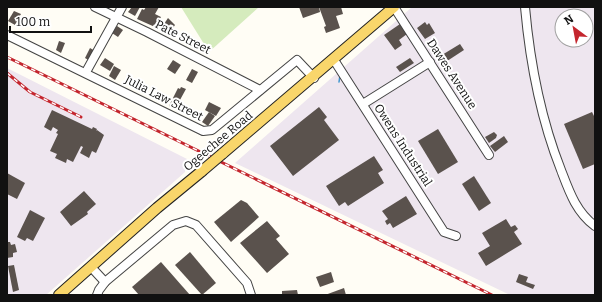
<svg xmlns="http://www.w3.org/2000/svg" width="602" height="302" viewBox="0 0 602 302" font-family="Bitter,serif">
<style>
.industrial{fill:#eee6ef;fill-rule:evenodd}
.green{fill:#d5ebbd}
.lines{fill:none;stroke-linecap:round;stroke-linejoin:round}
.stream{stroke:#3f96cf;stroke-width:1.5}
.building{fill:#5a524d}
.minor-casing{stroke:#444;stroke-width:10}
.major-casing{stroke:#222;stroke-width:12}
.minor{stroke:#fff;stroke-width:8}
.major{stroke:#f9d66b;stroke-width:10}
.rail-casing{stroke:#c4262e;stroke-width:3}
.rail{stroke:#fff;stroke-width:1.5;stroke-dasharray:4.5;stroke-linecap:butt}
.major-bridge-casing{stroke:#222;stroke-width:12;stroke-linecap:butt}
.major-bridge{stroke:#f9d66b;stroke-width:10}
.labels{text-anchor:middle;stroke-width:4;stroke-linejoin:round;paint-order:stroke}
.street-label{font-size:12px;fill:#111;stroke:#fff}
</style>
<rect width="100%" height="100%" fill="#fffdf5"/>
<g class="industrial">
<path d="M412,7H595V295H510L235,163ZM562,16H586V40H562Z"/>
<path d="M7,68L187,159L185,172L46,295H7Z"/>
</g>
<path class="green" d="M181,7H259L209,52Z"/>
<g class="lines">
<path class="stream" d="M339,82L340,75"/>
</g>
<g class="building">
<path d="M132,7H140L135,16L128,12Z"/>
<path d="M146,7H159L155,14L161,17L155,27L137,19L142,9L144,10Z"/>
<path d="M299,7H319L320,12L303,18Z"/>
<path d="M319,7H341L343,14L336,16L340,28L326,33L324,27L326,26Z"/>
<path d="M14,11L21,14L15,25L8,21Z"/>
<path d="M168,18L175,25L168,35L160,30Z"/>
<path d="M425,22L427,25L429,23L435,33L425,39L417,28Z"/>
<path d="M400,24L407,34L399,40L402,45L395,50L384,35Z"/>
<path d="M117,26L123,30L118,37L112,33Z"/>
<path d="M59,41L65,43L61,53L56,50Z"/>
<path d="M460,44L464,50L441,65L437,58Z"/>
<path d="M90,48L95,51L90,61L85,58Z"/>
<path d="M105,58L114,64L110,71L100,65Z"/>
<path d="M410,58L414,63L400,72L396,67Z"/>
<path d="M173,60L181,65L175,74L167,69Z"/>
<path d="M114,66L121,70L115,80L109,76Z"/>
<path d="M192,69L198,72L192,83L186,80Z"/>
<path d="M181,87L186,89L175,109L169,106L178,88L180,89Z"/>
<path d="M209,102L221,108L216,116L205,110Z"/>
<path d="M319,107L327,117L324,120L339,140L293,176L270,146Z"/>
<path d="M52,110L92,129L93,127L97,129L96,131L97,130L104,135L96,153L92,151L89,158L80,153L83,147L81,146L73,162L67,159L66,163L55,158L57,154L50,151L58,134L56,133L58,130L53,127L51,131L44,127Z"/>
<path d="M209,112L215,116L208,126L202,122Z"/>
<path d="M592,112L595,118V164L583,169L564,124Z"/>
<path d="M438,129L458,162L438,174L418,141Z"/>
<path d="M494,132L497,135L496,138L489,143L485,137Z"/>
<path d="M504,136L508,142L495,152L490,146Z"/>
<path d="M374,156L383,170L378,173L384,183L348,206L345,202L339,206L326,186Z"/>
<path d="M7,173L25,183L17,199L7,194Z"/>
<path d="M474,176L491,203L479,211L462,184Z"/>
<path d="M84,191L96,204L87,212L88,214L71,226L60,212Z"/>
<path d="M406,196L417,214L393,228L390,223L387,225L385,221L388,219L382,211Z"/>
<path d="M241,200L247,203L259,217L231,242L214,222Z"/>
<path d="M30,210L45,218L33,241L27,238L25,241L17,237Z"/>
<path d="M506,219L511,227L515,225L518,229L514,232L522,244L486,266L478,253L490,246L482,233Z"/>
<path d="M267,221L280,236L276,239L289,254L267,273L240,243Z"/>
<path d="M7,242H10L11,245L15,244L17,252L13,253V257L7,258Z"/>
<path d="M190,252L216,283L202,295L175,265Z"/>
<path d="M161,262L190,295H139L132,287Z"/>
<path d="M14,265L19,290L13,292L8,266Z"/>
<path d="M331,272L334,282L320,287L316,277Z"/>
<path d="M519,274L528,277L526,282L535,285L533,289L516,282Z"/>
<path d="M344,288L346,295H325Z"/>
<path d="M297,290L298,295H282V291Z"/>
</g>
<g class="lines">
<defs>
<g id="minor">
<path d="M95,7L147,32L260,90"/>
<path d="M394,7L489,155"/>
<path d="M525,7C530,63 540,117 561,170C569,191 576,212 595,226"/>
<path d="M7,35L203,131L212,130L297,60L314,78"/>
<path d="M334,60L444,232L456,236"/>
<path d="M86,72L122,7"/>
<path d="M363,104L430,62"/>
<path d="M91,267L105,282"/>
<path d="M97,295L99,290L105,282L173,225L186,221L196,225L247,283L251,295"/>
</g>
<g id="major">
<path d="M222,154L394,7"/>
<path d="M59,295L157,208L202,171"/>
</g>
</defs>
<use href="#minor" class="minor-casing"/>
<use href="#major" class="major-casing"/>
<use href="#minor" class="minor"/>
<use href="#major" class="major"/>
<defs>
<g id="rail">
<path d="M7,57L492,295"/>
<path d="M7,73L30,92L81,117"/>
</g>
</defs>
<use href="#rail" class="rail-casing"/>
<use href="#rail" class="rail"/>
<defs>
<path id="major-bridge" d="M202,171L222,154"/>
</defs>
<use href="#major-bridge" class="major-bridge-casing"/>
<use href="#major-bridge" class="major-bridge"/>
</g>
<g class="labels">
<g class="street-label">
<text transform="translate(183 37) rotate(27)" y="4">Pate Street</text>
<text transform="translate(452 74) rotate(57)" y="4">Dawes Avenue</text>
<text transform="translate(164 98) rotate(27)" y="4">Julia Law Street</text>
<text transform="translate(218 141) rotate(-40)" y="4">Ogeechee Road</text>
<text transform="translate(403 145) rotate(57)" y="4">Owens Industrial</text>
</g>
</g>
<rect width="602" height="302" fill="none" stroke="#111111" stroke-width="16"/>
<g transform="translate(574 28) rotate(328)"><circle r="19" fill="#ffffff" stroke="#a0a0a0"/>
<path d="M0-3L7 15L0 10L-7 15Z" fill="#c4262e"/>
<text y="-6" font-size="11" font-weight="bold" text-anchor="middle" fill="#111111">N</text>
</g>
<path d="M10 26v6h81v-6" fill="none" stroke="#111111" stroke-width="2"/>
<text x="16" y="26" font-size="12" fill="#111111" stroke="#ffffff" stroke-width="3" paint-order="stroke">100 m</text>
</svg>
